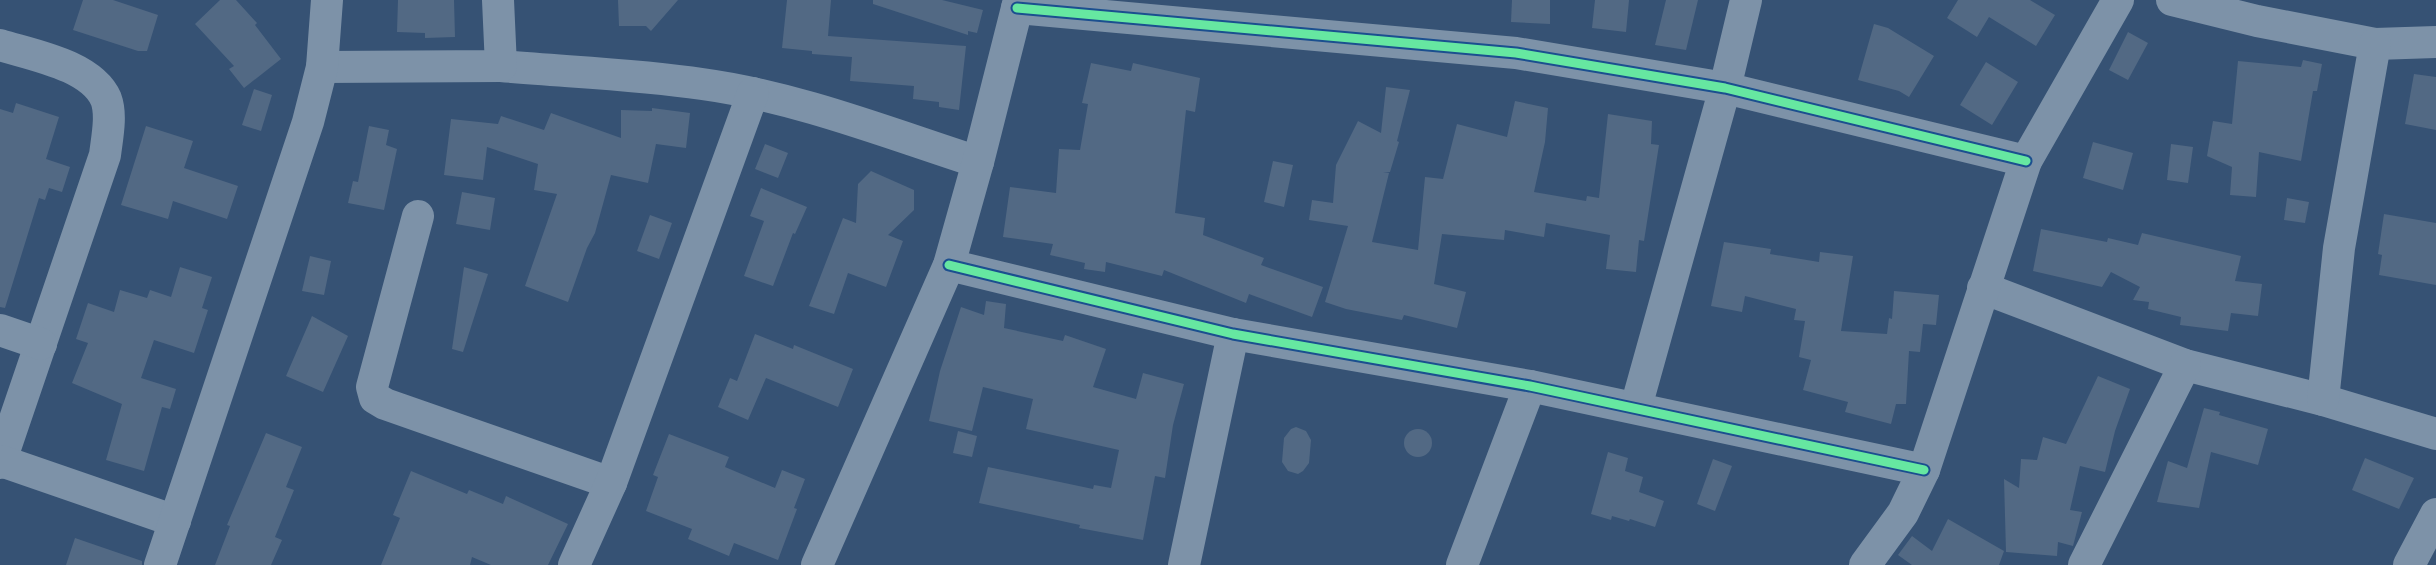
<svg xmlns="http://www.w3.org/2000/svg" width="2436" height="565" viewBox="0 0 2436 565" font-family="'Alegreya Sans',sans-serif">
<style>
.building{fill:#526984}
.lines{fill:none;stroke-linecap:round;stroke-linejoin:round}
.minor{stroke:#7d92a8;stroke-width:32}
.cycleway-casing{stroke:#1b4f8f;stroke-width:13}
.cycleway{stroke:#66e7a1;stroke-width:9}
</style>
<rect width="100%" height="100%" fill="#365274"/>
<g class="building">
<path d="M83,0H113L158,15L147,51H138L73,30Z"/>
<path d="M220,0H236L257,23L255,25L281,59L244,88L229,69L234,66L195,24Z"/>
<path d="M398,0H454L455,37L425,38V33L397,32Z"/>
<path d="M618,0H678L651,31L646,26H619Z"/>
<path d="M787,0H831L828,36L966,46L959,110L939,107V102L913,99L914,86L850,81L852,57L812,54V51L782,48Z"/>
<path d="M873,0H942L983,10L977,33L968,31V35L873,4Z"/>
<path d="M1512,0H1550V24L1511,22Z"/>
<path d="M1595,0H1629L1626,32L1592,28Z"/>
<path d="M1666,0H1698L1686,50L1655,45Z"/>
<path d="M1958,0H2030L2055,15L2036,46L1989,17L1977,37L1947,18Z"/>
<path d="M1874,24L1888,28L1934,56L1909,97L1899,91L1858,80Z"/>
<path d="M2128,32L2148,43L2128,80L2109,70Z"/>
<path d="M2303,60L2322,64L2317,91H2313L2301,161L2259,152L2256,197L2230,195L2232,167L2207,156L2213,121L2232,124L2238,61L2301,67Z"/>
<path d="M1986,62L2018,82L1992,125L1960,105Z"/>
<path d="M1091,63L1131,71L1133,63L1200,78L1195,112L1186,110L1175,213L1205,218L1203,235L1264,258L1261,265L1323,287L1312,317L1249,294L1246,303L1164,270L1162,276L1106,262L1105,272L1084,269L1085,263L1050,255L1053,244L1003,237L1010,187L1056,193L1059,149L1080,150L1088,104L1082,103Z"/>
<path d="M2414,74L2436,77V130L2405,124Z"/>
<path d="M1386,87L1410,90L1397,141L1399,142L1390,172L1383,173H1389L1372,242L1418,250L1425,177L1443,179L1457,124L1507,137L1515,101L1548,108L1545,142L1534,192L1586,201L1587,196L1599,198L1608,114L1652,121L1651,144L1659,145L1644,241L1639,240L1636,272L1606,269L1610,235L1546,223L1544,237L1505,230L1504,240L1442,234L1434,284L1466,292L1457,328L1404,315L1402,320L1346,309L1325,302L1348,226L1309,220L1312,200L1333,203L1336,165L1358,121L1381,133Z"/>
<path d="M254,89L272,95L261,131L242,125Z"/>
<path d="M16,103L59,117L46,159L70,167L62,192L49,188L45,200L39,198L5,308L0,307V109L13,113Z"/>
<path d="M652,108L690,113L686,148L656,144L648,183L611,175L595,233L587,248L568,302L525,286L557,194L534,190L538,164L487,147L483,180L444,175L451,119L498,124L501,116L544,130L551,113L621,138V110L652,111Z"/>
<path d="M146,126L193,141L184,168L238,186L227,219L173,201L168,219L121,205Z"/>
<path d="M369,126L389,130L386,145L397,149L384,210L348,203L353,181L358,182Z"/>
<path d="M2093,142L2133,153L2123,190L2083,178Z"/>
<path d="M765,144L788,153L778,178L755,169Z"/>
<path d="M2171,144L2193,147L2188,183L2167,180Z"/>
<path d="M1273,161L1293,165L1284,207L1264,202Z"/>
<path d="M871,171L914,190V210L888,235L903,241L886,287L848,273L834,314L809,306L843,218L856,223L858,184Z"/>
<path d="M761,188L807,207L795,234L793,233L773,286L744,276L764,221L750,216Z"/>
<path d="M462,192L495,198L490,230L456,224Z"/>
<path d="M2287,198L2309,202L2305,223L2284,220Z"/>
<path d="M2384,214L2436,223V285L2379,275L2382,255L2378,254Z"/>
<path d="M650,215L672,223L659,259L637,251Z"/>
<path d="M2041,229L2107,242L2108,238L2138,245L2142,233L2241,256L2235,281L2262,284L2258,316L2231,313L2228,331L2180,325L2181,317L2148,309L2149,302L2133,300L2140,287L2111,272L2102,287L2033,271Z"/>
<path d="M1724,242L1771,249L1770,254L1819,262L1820,252L1853,256L1841,331L1887,334L1889,318L1892,319L1894,291L1939,295L1936,325L1923,324L1920,352L1909,351L1906,404H1896L1891,424L1845,412L1848,402L1803,390L1811,360L1799,357L1805,321L1794,320L1796,309L1745,296L1742,312L1711,306Z"/>
<path d="M310,256L331,261L324,295L302,291Z"/>
<path d="M180,267L212,277L202,308L208,310L194,353L154,340L141,378L176,389L170,409L162,407L144,471L106,460L122,404L72,383L88,343L76,339L88,303L114,312L120,290L147,298L150,290L171,297Z"/>
<path d="M464,267L488,274L463,352L452,349Z"/>
<path d="M986,301L1006,304L1004,328L1063,341L1065,335L1106,349L1093,387L1136,399L1143,373L1184,384L1173,425L1165,478L1155,476L1143,540L1079,528L1080,525L979,503L988,467L1093,489L1094,485L1111,488L1119,450L1026,429L1033,399L983,387L972,431L929,421L940,371L961,307L984,315Z"/>
<path d="M312,316L348,336L323,392L286,376Z"/>
<path d="M755,334L793,349L794,345L853,369L838,407L766,378L748,420L718,407L730,378L737,381Z"/>
<path d="M2098,376L2130,389L2115,431L2105,472L2080,466L2070,510L2082,512L2073,546L2058,542L2057,556L2006,552L2004,479L2019,488L2021,459L2037,460L2043,437L2066,444Z"/>
<path d="M2204,408L2220,412L2219,415L2268,429L2258,465L2211,452L2199,508L2157,502L2168,461L2187,468Z"/>
<path d="M1296,427L1306,431L1311,440L1309,463L1303,471L1298,474L1288,471L1282,462L1284,438L1291,429Z"/>
<circle cx="1418" cy="443" r="14"/>
<path d="M958,431L977,436L972,457L953,453Z"/>
<path d="M266,433L302,447L286,487L294,490L275,537L282,540L271,565H215L230,526L227,525Z"/>
<path d="M669,434L729,457L725,467L775,488L782,470L805,479L794,508L797,509L778,560L734,543L729,556L688,539L692,529L646,511L658,477L653,475Z"/>
<path d="M1608,452L1628,458L1625,471L1643,477L1639,492L1664,501L1655,527L1630,519L1629,521L1612,516L1611,520L1591,514Z"/>
<path d="M2365,458L2414,478L2399,509L2352,490Z"/>
<path d="M1713,459L1732,466L1715,511L1697,504Z"/>
<path d="M411,471L467,494L469,490L503,504L506,496L568,524L548,565H491L472,557L470,565H381L400,518L393,515Z"/>
<path d="M1948,519L2004,551L1999,565H1912L1898,555L1912,536L1932,551Z"/>
<path d="M75,538L142,561V565H66Z"/>
</g>
<g class="lines">
<g class="minor">
<path d="M2172,0L2257,21L2375,44L2436,42"/>
<path d="M1017,8L1516,53L1725,88L2026,161"/>
<path d="M0,45C32,55 91,65 106,99C112,115 107,138 105,155L0,463"/>
<path d="M501,66C567,72 636,74 702,84C797,97 888,133 978,162"/>
<path d="M322,67L501,66L498,0"/>
<path d="M418,216L372,387L375,398L385,404L611,483"/>
<path d="M949,265L1233,334L1530,386L1924,470"/>
<path d="M1983,288L2185,365L2323,400L2436,434"/>
<path d="M0,330L41,344"/>
<path d="M2323,400L2339,248L2375,44"/>
<path d="M1636,407L1725,88L1746,0"/>
<path d="M1,461L175,521"/>
<path d="M160,565L308,122L322,67L327,0"/>
<path d="M574,565L611,483L753,93"/>
<path d="M817,565L949,265L978,162L1019,0"/>
<path d="M1184,565L1233,334"/>
<path d="M1462,565L1530,386"/>
<path d="M1865,565L1903,513L1924,470L2026,161L2118,0"/>
<path d="M2084,565L2185,365"/>
<path d="M2409,565L2436,514"/>
</g>
<defs>
<g id="cycleway">
<path d="M1017,8L1516,53L1725,88L2026,161"/>
<path d="M949,265L1233,334L1530,386L1924,470"/>
</g>
</defs>
<use href="#cycleway" class="cycleway-casing"/>
<use href="#cycleway" class="cycleway"/>
</g>
</svg>
